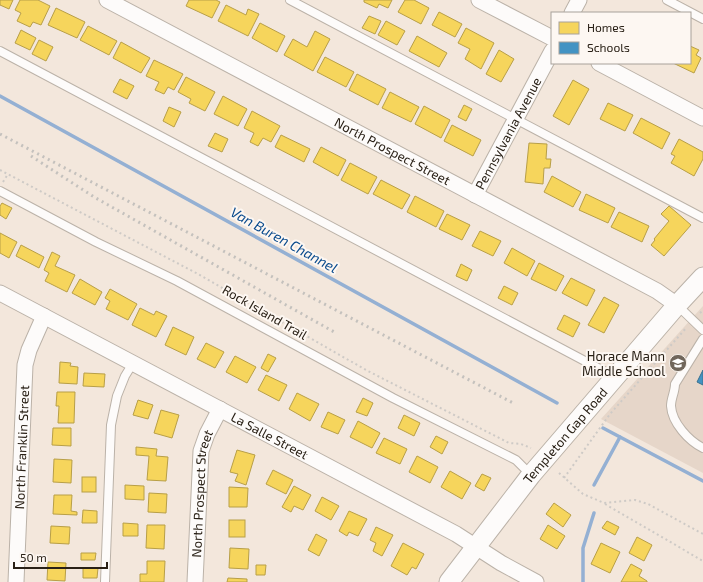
<svg xmlns="http://www.w3.org/2000/svg" width="703" height="582" viewBox="0 0 703 582" font-family="'Exo 2',sans-serif">
<style>
.education{fill:#e6d6c9}
.homes{fill:#f6d55c;stroke:#b89f47}
.schools{fill:#4393c3;stroke:#3b708f}
.lines{fill:none;stroke-linecap:round;stroke-linejoin:round}
.stream{stroke:#94b0d3;stroke-width:3.5}
.service-casing{stroke:#bbb2a8;stroke-width:10}
.minor-casing{stroke:#bbb2a8;stroke-width:17}
.tertiary-casing{stroke:#bbb2a8;stroke-width:21}
.path{stroke:#cecac6;stroke-width:2;stroke-dasharray:2 3;stroke-linecap:butt}
.service{stroke:#fdfbfa;stroke-width:8}
.minor{stroke:#fdfbfa;stroke-width:15}
.tertiary{stroke:#fdfbfa;stroke-width:19}
.rail{stroke:#c4c1bd;stroke-width:3;stroke-dasharray:2 4;stroke-linecap:butt}
.labels{text-anchor:middle;stroke-width:4;stroke-linejoin:round;paint-order:stroke}
.street-label{font-size:13px;fill:#292016;stroke:#fdf7f2}
.poi-label{font-size:13px;fill:#292016;stroke:#fdf7f2;text-anchor:end}
.water-label{font-size:14px;font-style:italic;fill:#0a4b8d;stroke:#fdf7f2}
</style>
<rect width="100%" height="100%" fill="#f3e7dc"/>
<path class="education" d="M703,306V473L601,419Z"/>
<g class="homes">
<path d="M0,0H13L9,9L0,5Z"/>
<path d="M20,0H38L50,6L41,25L33,22L30,27L17,21L21,13L15,10Z"/>
<path d="M189,0H216L220,2L212,18L186,6Z"/>
<path d="M364,0H392L388,8L379,4L377,8L364,2Z"/>
<path d="M405,0H414L429,8L421,24L398,12Z"/>
<path d="M226,5L246,15L248,9L259,14L248,36L218,21Z"/>
<path d="M56,8L85,22L77,38L48,25Z"/>
<path d="M439,12L462,24L455,37L432,25Z"/>
<path d="M369,16L381,21L375,34L362,28Z"/>
<path d="M386,21L405,31L397,45L378,35Z"/>
<path d="M260,23L285,36L277,52L252,38Z"/>
<path d="M88,26L117,41L109,55L80,40Z"/>
<path d="M466,28L494,43L481,69L465,59L470,49L458,43Z"/>
<path d="M21,30L36,38L30,50L15,43Z"/>
<path d="M315,31L330,39L313,71L284,55L293,39L307,47Z"/>
<path d="M417,36L447,53L439,67L409,51Z"/>
<path d="M39,40L53,47L46,61L32,54Z"/>
<path d="M121,42L150,58L141,73L113,58Z"/>
<path d="M690,46L699,50L696,55L701,58L694,73L673,63H690Z"/>
<path d="M499,50L514,59L501,82L486,74Z"/>
<path d="M325,57L354,72L346,87L317,72Z"/>
<path d="M154,60L183,74L174,90L168,87L164,94L155,90L159,82L146,76Z"/>
<path d="M357,74L386,89L378,105L349,90Z"/>
<path d="M186,77L215,92L205,111L189,103L191,99L178,92Z"/>
<path d="M120,79L134,86L127,99L113,92Z"/>
<path d="M573,80L589,89L569,125L553,116Z"/>
<path d="M390,92L419,107L411,122L382,108Z"/>
<path d="M223,96L247,109L238,126L214,114Z"/>
<path d="M608,103L633,115L625,131L600,119Z"/>
<path d="M464,105L472,109L466,121L458,117Z"/>
<path d="M424,106L450,120L441,138L415,124Z"/>
<path d="M169,107L181,112L174,127L163,121Z"/>
<path d="M252,111L280,126L271,142L263,138L258,146L250,142L254,133L244,128Z"/>
<path d="M641,118L670,133L662,149L633,133Z"/>
<path d="M452,125L481,140L473,156L444,141Z"/>
<path d="M215,133L228,139L222,152L208,146Z"/>
<path d="M281,135L310,149L304,162L275,147Z"/>
<path d="M679,139L703,152V159L694,176L671,163L675,156L671,154Z"/>
<path d="M529,143L547,144L546,159H551L550,168H544L543,184L525,182Z"/>
<path d="M321,147L346,160L338,176L313,162Z"/>
<path d="M350,163L377,177L368,194L341,180Z"/>
<path d="M552,176L581,192L573,207L544,192Z"/>
<path d="M381,180L410,195L402,209L373,194Z"/>
<path d="M586,194L615,208L608,223L579,210Z"/>
<path d="M415,196L444,211L436,227L407,212Z"/>
<path d="M2,203L12,208L6,219L0,215V206Z"/>
<path d="M669,206L691,225L664,256L651,245L655,240L654,239L669,221L661,214Z"/>
<path d="M619,212L649,226L642,242L611,227Z"/>
<path d="M447,214L470,225L462,240L439,229Z"/>
<path d="M480,231L501,241L493,256L472,246Z"/>
<path d="M0,233L17,242L9,258L0,253Z"/>
<path d="M21,245L44,257L39,268L16,256Z"/>
<path d="M512,248L535,261L527,276L504,263Z"/>
<path d="M52,252L60,256L55,266L75,275L67,292L45,281L49,273L44,270Z"/>
<path d="M539,263L564,276L556,291L531,279Z"/>
<path d="M461,264L472,270L467,281L456,276Z"/>
<path d="M571,278L595,290L587,306L562,293Z"/>
<path d="M80,279L102,292L95,305L72,293Z"/>
<path d="M504,286L518,293L512,305L498,298Z"/>
<path d="M110,289L137,304L128,320L106,309L110,301L105,298Z"/>
<path d="M604,297L619,305L604,333L588,325Z"/>
<path d="M140,308L154,315L156,311L167,316L156,337L132,325Z"/>
<path d="M564,315L580,323L573,337L557,329Z"/>
<path d="M173,327L194,337L186,355L165,345Z"/>
<path d="M206,343L224,352L215,368L197,359Z"/>
<path d="M268,354L276,358L268,372L261,368Z"/>
<path d="M235,356L256,367L247,383L226,372Z"/>
<path d="M60,362L71,363L70,366L78,367L77,384L59,383Z"/>
<path d="M84,373L105,374L104,387L83,386Z"/>
<path d="M266,375L287,385L279,401L258,390Z"/>
<path d="M57,392H75L74,423H58L59,406H56Z"/>
<path d="M297,393L319,404L310,421L289,409Z"/>
<path d="M363,398L373,403L367,416L356,412Z"/>
<path d="M138,400L153,405L148,419L133,415Z"/>
<path d="M161,410L179,415L172,438L154,433Z"/>
<path d="M328,412L345,420L338,434L321,427Z"/>
<path d="M404,415L420,423L414,436L398,428Z"/>
<path d="M358,421L380,433L372,448L350,437Z"/>
<path d="M53,428H71V446L52,445Z"/>
<path d="M436,436L448,442L442,454L430,447Z"/>
<path d="M384,438L407,449L400,464L376,453Z"/>
<path d="M136,447L157,449L156,456L168,457L166,481L147,480L149,456L136,455Z"/>
<path d="M237,450L255,455L246,485L235,481L238,474L230,472Z"/>
<path d="M417,456L438,467L430,483L409,472Z"/>
<path d="M54,459L72,460L71,483L53,482Z"/>
<path d="M273,470L293,480L286,494L266,484Z"/>
<path d="M450,471L471,483L462,499L441,487Z"/>
<path d="M482,474L491,478L484,491L475,486Z"/>
<rect x="82" y="477" width="14" height="15"/>
<path d="M125,485L144,486V500L125,499Z"/>
<path d="M294,486L311,495L303,510L294,506L291,512L282,507Z"/>
<path d="M229,487L248,488L247,507H229Z"/>
<path d="M149,493L167,494L166,513L148,512Z"/>
<path d="M54,495H72L71,511L77,512V515L53,514Z"/>
<path d="M322,497L339,506L331,520L315,511Z"/>
<path d="M554,503L571,515L563,527L546,514Z"/>
<path d="M83,510L97,511V523H82Z"/>
<path d="M349,511L367,519L358,536L349,532L347,536L339,531Z"/>
<rect x="229" y="520" width="16" height="17"/>
<path d="M607,521L619,527L615,535L602,528Z"/>
<path d="M123,523L138,524V536H123Z"/>
<path d="M147,525H165L164,549L146,548Z"/>
<path d="M548,525L565,536L557,549L540,539Z"/>
<path d="M51,526L70,527L69,544L50,543Z"/>
<path d="M376,527L393,535L382,556L373,551L376,543L370,540Z"/>
<path d="M316,534L327,540L319,556L308,550Z"/>
<path d="M637,537L652,545L644,561L629,553Z"/>
<path d="M403,543L424,554L416,569L412,567L407,575L391,566Z"/>
<path d="M601,543L620,552L610,573L591,564Z"/>
<path d="M230,548L249,549L248,569L229,568Z"/>
<path d="M81,553H96L95,560H81Z"/>
<path d="M147,561H165L164,582H140V574H147Z"/>
<path d="M48,562L66,563L65,581L47,580Z"/>
<path d="M631,564L642,570L639,576L647,581V582H621Z"/>
<path d="M256,565H266L265,575H256Z"/>
<path d="M83,568H98L97,578H83Z"/>
<path d="M228,578L247,579V582H227Z"/>
</g>
<path class="schools" d="M703,370V385L697,382Z"/>
<g class="lines">
<g class="stream">
<path d="M0,96L557,403"/>
<path d="M603,428L703,481"/>
<path d="M594,485L620,437"/>
<path d="M583,582V548L594,513"/>
</g>
<defs>
<g id="service">
<path d="M290,0L703,218"/>
<path d="M667,0L703,19"/>
<path d="M0,51L615,377"/>
<path d="M0,191L96,242L177,281L393,398L516,460L531,475"/>
<path d="M677,305L703,330"/>
<path d="M703,339L675,384C675,392 671,398 671,406C672,423 689,441 703,448"/>
<path d="M105,582L111,425L117,396L125,376L133,363"/>
</g>
<g id="minor">
<path id="s1" d="M107,0L657,291L677,305"/>
<path d="M479,0L552,38"/>
<path d="M572,13L579,0"/>
<path d="M599,63L703,118"/>
<path id="s2" d="M475,195L552,51"/>
<path id="s3" d="M0,293L456,534L501,563L536,582"/>
<path id="s4" d="M16,582L25,365L29,350L44,316"/>
<path id="s5" d="M195,582L201,451L207,434L220,409"/>
</g>
<g id="tertiary">
<path id="s6" d="M449,582L531,475L677,305L703,277"/>
</g>
</defs>
<use href="#service" class="service-casing"/>
<use href="#minor" class="minor-casing"/>
<use href="#tertiary" class="tertiary-casing"/>
<g class="path">
<path d="M0,170L198,274L366,370L509,443L521,444L531,448"/>
<path d="M3,182L8,174"/>
<path d="M700,313L703,310"/>
<path d="M559,473L583,494L604,503L635,500L648,504L703,534"/>
<path d="M564,478L610,414L687,327"/>
<path d="M605,504L703,561"/>
</g>
<use href="#service" class="service"/>
<use href="#minor" class="minor"/>
<use href="#tertiary" class="tertiary"/>
<g class="rail">
<path d="M0,134L515,404"/>
<path d="M31,156L94,197L336,333"/>
</g>
</g>
<defs>
<symbol id="school-disc" viewBox="-11 -11 22 22"><circle r="9.5" fill="#70665b" stroke="#fdf7f2"/><path d="M0-5L7-2L0 1L-7-2ZM-4 1L0 2.5L4 1V4Q0 6-4 4Z" fill="#fff"/></symbol>
</defs>
<g fill-rule="evenodd">
<use href="#school-disc" x="668" y="353" width="20" height="20"/>
</g>
<g class="labels">
<g class="street-label">
<text dy="5" stroke="none"><textPath href="#s2" startOffset="70">Pennsylvania Avenue</textPath></text>
<text dy="5" stroke="none"><textPath href="#s1" startOffset="323">North Prospect Street</textPath></text>
<text transform="translate(265 312) rotate(30)" y="5">Rock Island Trail</text>
<text dy="5" stroke="none"><textPath href="#s3" startOffset="305">La Salle Street</textPath></text>
<text dy="5" stroke="none"><textPath href="#s6" startOffset="187">Templeton Gap Road</textPath></text>
<text dy="5" stroke="none"><textPath href="#s4" startOffset="135">North Franklin Street</textPath></text>
<text dy="5" stroke="none"><textPath href="#s5" startOffset="89">North Prospect Street</textPath></text>
</g>
<g class="poi-label">
<text x="665" y="361">Horace Mann<tspan x="665" dy="15">Middle School</tspan></text>
</g>
<g class="water-label">
<text transform="translate(284 240) rotate(29)" y="5">Van Buren Channel</text>
</g>
</g>
<rect x="551" y="12" width="140" height="52" fill="#fdf7f2" stroke="#a8a19a"/>
<rect x="559" y="22" width="20" height="12" fill="#f6d55c" stroke="#a8a19a"/>
<text x="587" y="32" font-size="12" fill="#292016">Homes</text>
<rect x="559" y="42" width="20" height="12" fill="#4393c3" stroke="#a8a19a"/>
<text x="587" y="52" font-size="12" fill="#292016">Schools</text>
<path d="M14 562v6h93v-6" fill="none" stroke="#292016" stroke-width="2"/>
<text x="20" y="562" font-size="12" fill="#292016" stroke="#fdf7f2" stroke-width="3" paint-order="stroke">50 m</text>
</svg>
